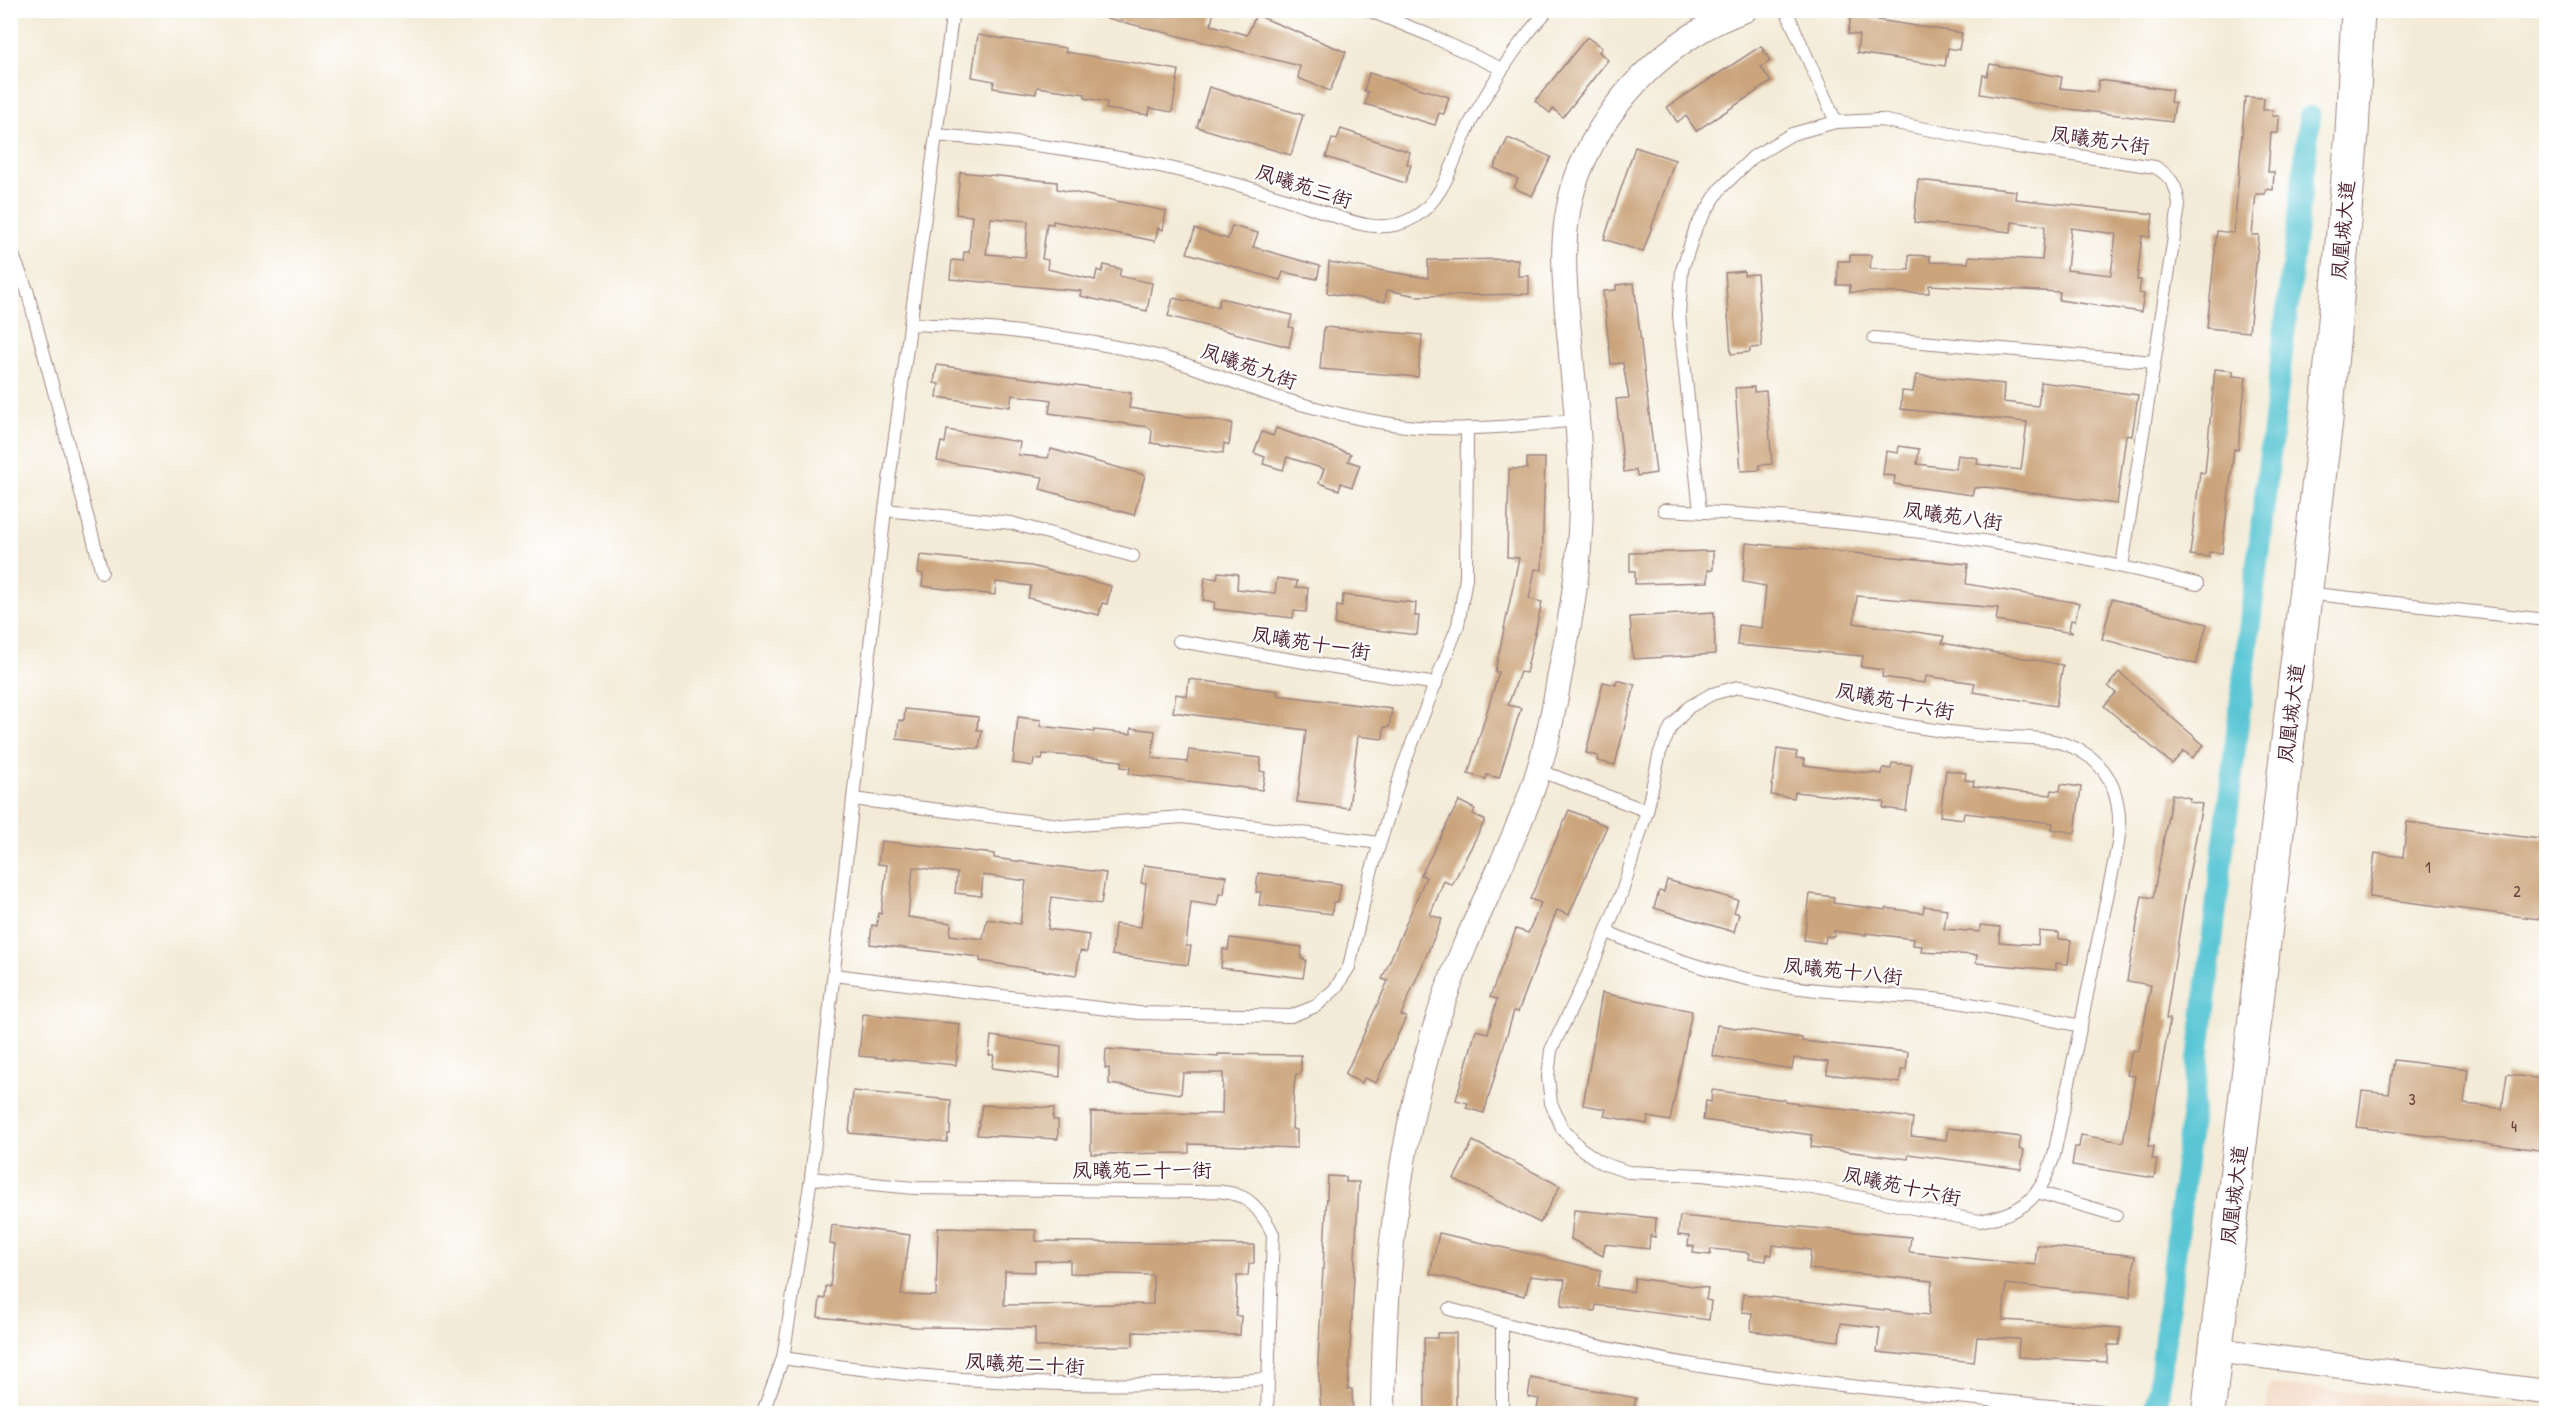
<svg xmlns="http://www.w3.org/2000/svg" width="2557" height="1424" viewBox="0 0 2557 1424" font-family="'Patrick Hand','LXGW WenKai TC',sans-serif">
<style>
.built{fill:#f2d4be}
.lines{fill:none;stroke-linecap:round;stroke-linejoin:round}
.canal{stroke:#5ac6d4;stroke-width:22}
.building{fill:#cba47c;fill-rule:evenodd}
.lane-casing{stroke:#9e8581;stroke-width:14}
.street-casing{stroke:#9e8581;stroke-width:26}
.secondary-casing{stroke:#9e8581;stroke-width:35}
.lane{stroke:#fff;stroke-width:12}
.street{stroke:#fff;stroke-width:24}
.secondary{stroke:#fff;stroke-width:33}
.labels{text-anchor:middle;stroke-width:4.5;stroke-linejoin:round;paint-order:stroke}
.number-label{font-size:16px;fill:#6a403f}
.street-label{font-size:20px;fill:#4a1f2b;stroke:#fff}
</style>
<rect width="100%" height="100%" fill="#fff"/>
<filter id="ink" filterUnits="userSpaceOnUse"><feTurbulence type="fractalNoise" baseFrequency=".0167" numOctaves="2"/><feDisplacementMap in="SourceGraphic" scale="12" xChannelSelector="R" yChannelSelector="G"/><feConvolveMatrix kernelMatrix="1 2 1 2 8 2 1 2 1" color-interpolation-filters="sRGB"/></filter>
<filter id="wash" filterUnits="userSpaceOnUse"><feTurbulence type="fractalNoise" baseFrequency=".008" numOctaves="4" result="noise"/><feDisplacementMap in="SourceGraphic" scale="24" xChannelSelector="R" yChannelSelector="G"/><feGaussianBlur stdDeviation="1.35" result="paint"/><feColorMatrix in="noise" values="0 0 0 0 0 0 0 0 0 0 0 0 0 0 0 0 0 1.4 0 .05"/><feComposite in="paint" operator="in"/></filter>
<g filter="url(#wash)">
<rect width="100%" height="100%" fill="#f3ebd7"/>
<path class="built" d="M2269,1384L2515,1407L2530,1413H2266Z"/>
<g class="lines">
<path class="canal" d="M2156,1414L2310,117"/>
</g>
<g id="blocks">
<g class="building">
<path d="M1103,10H1214L1211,25L1247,35L1256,15L1346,52L1330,91L1298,78L1300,66L1102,17Z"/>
<path d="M1851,16L1962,33L1959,50L1948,48L1945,66L1857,53L1859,35L1848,34Z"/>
<path d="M978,35L1066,48L1065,52L1179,70L1172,112L1150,108L1149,115L1106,109L1107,102L1085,98V94L1037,87L1036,94L993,88L994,81L972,77Z"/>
<path d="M1587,37L1602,48L1599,52L1608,60L1563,117L1553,109L1550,113L1535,101Z"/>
<path d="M1761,46L1770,61L1761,67L1771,82L1696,131L1686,116L1677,122L1667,107Z"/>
<path d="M1990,64L2062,77L2060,88L2097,92L2099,80L2172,90L2170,102L2175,103L2172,122L2062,108L1980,94L1983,75L1987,76Z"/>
<path d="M1369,73L1449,97L1444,114L1439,113L1435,125L1365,104L1368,92L1364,91Z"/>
<path d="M1209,87L1303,115L1291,155L1197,127Z"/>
<path d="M2245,97L2264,98L2263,110H2273L2272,116H2279L2278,133H2271L2268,172H2274L2273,190L2266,189L2265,194H2256L2252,235H2259L2249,332L2207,328L2217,231L2234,233Z"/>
<path d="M1341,129L1410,152L1407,164L1411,165L1405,183L1326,157L1332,139L1337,140Z"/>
<path d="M1508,138L1551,157L1532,196L1514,188L1518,179L1494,168Z"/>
<path d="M1635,147L1675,160L1643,252L1604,239Z"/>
<path d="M960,172L1057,182V189L1166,211L1163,230L1158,228L1155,241L1053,221V224L1047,223L1042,259L1048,260L1047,269L1095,280L1097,270L1102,272L1104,265L1121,269L1119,276L1152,283L1147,311L1080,296L1081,291L950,279L952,260L963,261L964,252H969L972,216L956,214ZM991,218L1028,221L1025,257L986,254Z"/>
<path d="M1918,180L2016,191L2015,199L2153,214L2150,237L2142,236L2137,280H2141L2139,293L2144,294L2141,312L2059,300L2060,292L1929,285V293L1850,292V285H1837L1838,261H1850V255H1871L1870,269L1890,270H1909V255L1930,256V262L1968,263L1969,256L2042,260L2045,226L2012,222L2011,232L1914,222ZM2071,228L2116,234L2111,275L2067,270Z"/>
<path d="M1232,226L1258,233L1253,247L1320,266L1317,279L1283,272L1280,280L1187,253L1195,229L1228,239Z"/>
<path d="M1518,259V276H1529V294L1417,296L1387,290L1385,302L1327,293L1329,262L1428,278V260Z"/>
<path d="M1744,271V275L1757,274L1762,347L1750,348V352L1731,354L1725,273Z"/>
<path d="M1634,283L1656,473L1637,476L1636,470L1624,472L1616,399L1629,398L1623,363L1611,364L1603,291L1616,290V285Z"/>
<path d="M1173,298L1218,307L1220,298L1292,315L1289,327L1293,328L1289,347L1168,316Z"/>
<path d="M1324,327L1422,335L1418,377L1320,369Z"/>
<path d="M937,365L1131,393L1129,408L1232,423L1229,445L1224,443L1223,453L1151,443L1152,430L1148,427L1049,413L1051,400L1046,399L1012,395L1010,407L937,397L939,384L934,383Z"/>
<path d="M2215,369L2233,371V376L2246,377L2238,450L2234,449L2222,553L2209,552V557L2190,555L2200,472L2205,473Z"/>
<path d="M1916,375L2004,384L2003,402L2038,406L2041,382L2138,395L2132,436L2126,435L2117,504L1986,487L1974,488L1972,495L1894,484L1895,476L1883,475L1886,451L1898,453L1899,446L1919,449L1917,464L1956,469L1958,455L1978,458L1977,464L2021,470L2027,422L1901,409L1902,391L1913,392Z"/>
<path d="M1754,387V392L1766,391L1772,464L1759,465L1760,470L1741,471L1735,388Z"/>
<path d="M1276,428L1351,454L1348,461L1360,465L1352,487L1341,483L1339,490L1319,483L1324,469L1287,457L1283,470L1263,464L1265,457L1254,453L1262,432L1273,436Z"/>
<path d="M947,430L1020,442L1018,455L1048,458L1051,449L1145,475L1134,515L1040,489L1043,477L937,461L941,442L945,443Z"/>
<path d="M1527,458H1545L1542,570L1535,569L1529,599L1542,602L1526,673L1520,672L1508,705L1521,708L1499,778L1487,775L1486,779L1468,774L1499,672H1495L1519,558L1507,557L1509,469H1527Z"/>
<path d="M1746,543L1968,564L1966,584L2079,603L2075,621L2071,620L2069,630L2073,633L1996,621L1998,608L1857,596L1854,623L1944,636L1942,643L2063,665L2056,706L1973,692L1975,683L1926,676L1925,683L1882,677L1883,670L1861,667L1863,656L1737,645L1739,625L1762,628L1766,586L1743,582Z"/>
<path d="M1713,551V570H1708V582L1635,584V571H1630V553Z"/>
<path d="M920,555L1031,566L1111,586L1107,604L1102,603L1099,615L1028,598L1031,586L996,582L995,595L922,586L923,574L918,573Z"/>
<path d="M1218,572L1238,574L1237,589L1275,593L1277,578L1297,581L1296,587L1308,588L1306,612L1294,611L1293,618L1214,609L1215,602L1203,600L1205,577L1217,579Z"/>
<path d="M1343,595L1416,603L1415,616H1419L1417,635L1335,625L1337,606L1342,607Z"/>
<path d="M2112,599L2207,624L2196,664L2102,639Z"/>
<path d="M1714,612L1715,654L1633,659L1630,617Z"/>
<path d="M2119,672L2204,745L2192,758L2184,751L2172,764L2104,706L2116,693L2108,686Z"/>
<path d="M1189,679L1278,691L1277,695L1392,709L1389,727H1384L1383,739L1358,736L1349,808L1297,802L1306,730L1173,712L1176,694L1187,696Z"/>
<path d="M1617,680L1635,685L1615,765L1597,761L1598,756L1586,753L1603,682L1616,685Z"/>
<path d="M905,709L978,717L977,730H982L979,749L897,739L899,720L904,721Z"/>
<path d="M1018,717L1041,720L1040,726L1094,732V730L1131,734V728L1155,731L1152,758L1187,762L1189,750L1261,758L1260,771L1265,772L1262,790L1129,774L1130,768L1121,767L1122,761L1074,756L1043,754L1042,760L1034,759L1033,766L1013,763Z"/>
<path d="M1777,749L1797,752L1796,758L1805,759L1804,765L1850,771L1882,774L1883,768L1891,769L1892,763L1912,765L1906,811L1883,808L1884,802L1832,796L1795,792L1794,798L1771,795Z"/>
<path d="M1946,770L1966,773L1965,780L1974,781L1973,786L2019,792L2051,795L2052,790L2060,791L2061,784L2081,787L2075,833L2052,829L2053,823L2001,817L1964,813L1963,819L1940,816Z"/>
<path d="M2172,794L2190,798L2189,802L2202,804L2184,903L2166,1019H2170L2148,1146H2154L2152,1159H2157L2154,1178L2072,1165L2075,1147H2079L2081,1135L2123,1142L2135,1076L2127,1075L2132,1050L2139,1051L2151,985L2127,981L2142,896L2153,898Z"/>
<path d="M1459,801L1475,809L1473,814L1485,820L1452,885L1444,881L1430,915L1442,919L1401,1015L1406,1017L1376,1083L1364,1078L1362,1083L1345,1075L1388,981L1382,979L1426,877L1421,875Z"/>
<path d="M1569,810L1607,826L1569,915L1557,910L1518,1012L1514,1011L1484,1113L1466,1108L1468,1103L1456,1100L1476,1030L1488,1033L1497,999L1490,997L1516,929L1528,933L1541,903L1530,899Z"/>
<path d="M2407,822L2547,840V920L2369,897L2375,853L2403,857Z"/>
<path d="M881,841L994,854V858L1106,873L1101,904L1052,897L1048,929L1089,935L1087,952L1080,951L1076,976L980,961V957L870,944L872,925L877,926L878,913L881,914L887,865L878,864ZM913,867L957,873L955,893L981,896L983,875L1026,881L1020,924L987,919L983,939L950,935L951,923L908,917Z"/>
<path d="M1144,865L1226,876L1224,894H1219L1217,906L1191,902L1186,946H1191L1188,965L1112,955L1115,924L1141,927L1146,884L1141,883Z"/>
<path d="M1258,873L1341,884L1338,902H1333L1332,914L1259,905L1261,892H1256Z"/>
<path d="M1667,880L1738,900L1734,912L1739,914L1734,932L1654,908L1659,891L1664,892Z"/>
<path d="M1810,894L1834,897L1833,903L1886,910V908L1923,913L1924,906L1947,909L1944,929L1980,932V925L2000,927L1999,942L2038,945L2039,931L2059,933V939L2071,940L2068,964L2056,963V970L1976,963L1977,955L1921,952L1922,946L1913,945L1914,939L1866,933V935L1834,931V937L1826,936L1825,943L1804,940Z"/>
<path d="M1230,938L1302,947L1301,959L1306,960L1303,978L1221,968L1223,949L1228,950Z"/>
<path d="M1602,993L1692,1011L1670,1121L1648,1117L1647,1124L1604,1116L1606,1109L1583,1105Z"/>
<path d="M863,1014L960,1024L956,1065L859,1056Z"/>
<path d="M1717,1025L1802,1038V1041L1908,1052L1906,1070H1901L1900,1083L1827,1074L1828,1062L1794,1058L1792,1069L1712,1056Z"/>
<path d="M991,1036L1061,1046L1060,1077L992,1068L994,1055H989Z"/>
<path d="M1106,1049L1218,1057V1054L1301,1055V1074H1296L1294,1086L1292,1129L1297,1130V1148L1189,1144V1153L1091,1154V1112L1222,1114L1223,1073H1183L1181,1094L1109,1084V1068H1105Z"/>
<path d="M2394,1060L2468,1069L2464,1104L2483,1106L2502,1109L2507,1074L2547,1080V1151L2357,1127L2362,1091L2389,1094Z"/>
<path d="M1712,1090L1785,1100V1102L1913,1118L1911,1136L1946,1140L1948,1128L2021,1137L2019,1149L2024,1150L2021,1169L1909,1154L1908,1159L1811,1147L1812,1135L1703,1120L1706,1101L1711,1102Z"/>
<path d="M853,1091L951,1100L950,1134H948L947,1142L849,1133Z"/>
<path d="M982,1105L1054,1108L1053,1120H1058V1139L977,1135Z"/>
<path d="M1473,1141L1560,1186L1540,1223L1454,1179Z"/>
<path d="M1328,1176L1346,1177V1182H1359L1348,1389H1352L1353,1413H1321L1318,1362Z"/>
<path d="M1574,1210L1656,1218L1655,1237L1650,1236L1649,1249L1605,1244L1603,1256L1571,1239Z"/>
<path d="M1680,1216L1911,1237L1909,1252L2035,1265L2037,1245L2135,1256L2130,1297L2006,1284L2003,1320L2121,1328L2119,1345H2108L2107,1362L2018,1357L2019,1339L1977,1337L1974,1362L1877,1352L1880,1328L1841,1323L1839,1341L1751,1331L1752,1313L1742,1312L1743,1294L1929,1315L1932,1281L1809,1269L1811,1250L1773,1245L1772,1255L1767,1254L1766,1261L1749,1259L1750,1253L1734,1251L1711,1249L1710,1255L1693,1253L1694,1246H1688L1689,1236L1678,1235Z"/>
<path d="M832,1225L910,1235L901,1295L936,1296L938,1228L1036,1230V1241L1254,1245V1263L1249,1264L1248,1276H1237L1236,1316H1241L1240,1335L1133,1332V1346L1035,1347V1328L915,1327L818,1317L820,1298L825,1299L826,1286L830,1287L835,1245L830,1244ZM1070,1260V1273L1153,1275V1304L1004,1305L1005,1271L1035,1272V1261Z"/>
<path d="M1439,1233L1601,1270L1598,1287L1633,1292L1635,1278L1708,1288L1706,1300L1711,1301L1709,1320L1596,1305L1595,1311L1561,1306L1565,1280L1530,1276L1525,1296L1430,1274Z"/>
<path d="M1437,1333H1456V1413L1425,1411L1424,1338H1437Z"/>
<path d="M1531,1378L1636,1398L1633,1413H1541L1542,1409L1537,1408L1539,1399L1528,1397Z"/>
</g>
</g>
</g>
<g filter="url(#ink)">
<use href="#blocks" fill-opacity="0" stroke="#9e8581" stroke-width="1.5"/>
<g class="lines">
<defs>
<g id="lane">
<path d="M1368,10L1429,35L1502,69"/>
<path d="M1786,10L1836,122"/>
<path d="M936,135C1060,145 1182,164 1301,204C1336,215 1377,239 1413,218C1448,198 1455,150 1473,118C1494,80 1518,42 1548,10"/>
<path d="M10,248L27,290L102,572"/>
<path d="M910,324C993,327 1075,336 1157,356C1202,367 1245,389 1290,401C1336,414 1384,426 1432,428C1481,430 1529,425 1577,420"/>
<path d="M1874,338L2154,362"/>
<path d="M885,510L1011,523L1133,556"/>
<path d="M1664,510C1850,518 2016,540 2197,584"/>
<path d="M1700,511L1679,315L1682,270L1696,227L1720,189L1753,157L1792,134L1836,122L1881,120L2011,146L2155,167C2172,177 2177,186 2179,206L2122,566"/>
<path d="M2306,593L2546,620"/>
<path d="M1179,641L1436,684"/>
<path d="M1738,687C1772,690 1802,703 1835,711C1881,722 1928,730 1975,735C2014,739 2057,732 2090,757C2117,778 2122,811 2118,844L2054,1155C2041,1198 2024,1213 1979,1221L1792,1184L1701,1175L1628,1172L1602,1163L1580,1148L1562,1128L1551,1103L1548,1077L1551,1050L1593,964L1622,892L1647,811L1660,752L1671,727L1689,707L1712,694Z"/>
<path d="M1538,770L1647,811"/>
<path d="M853,799L1067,826L1182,817L1379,843"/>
<path d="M1607,932C1657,953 1708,972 1762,982C1821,994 1882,993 1942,1000C1989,1006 2035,1016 2081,1026"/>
<path d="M834,975L1139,1013L1291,1016L1316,1006L1335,989L1349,967L1369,879L1403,767L1458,625L1466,578L1467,428"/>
<path d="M811,1178L914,1188L1197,1192C1237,1188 1255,1197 1273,1234L1267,1414"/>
<path d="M2037,1192L2116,1215"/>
<path d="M1449,1309C1530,1331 1611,1351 1694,1365C1828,1387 1965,1397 2101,1411"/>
<path d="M783,1358C944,1384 1103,1391 1266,1379"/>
<path d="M762,1414L783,1358L811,1178L885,510L953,10"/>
<path d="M1502,1414V1323"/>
</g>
<g id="street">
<path d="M2215,1350L2546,1392"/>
<path d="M1383,1414C1384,1275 1397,1141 1441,1009C1464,937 1502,870 1529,799C1544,759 1553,716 1560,674C1569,626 1578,579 1580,531C1584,468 1575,404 1570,342C1564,284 1557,225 1580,169C1610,97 1671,36 1745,10"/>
</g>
<path id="secondary" d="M2208,1414L2326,420L2352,133L2358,10"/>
</defs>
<use href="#lane" class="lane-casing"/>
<use href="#street" class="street-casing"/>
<use href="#secondary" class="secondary-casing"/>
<use href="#lane" class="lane"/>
<use href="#street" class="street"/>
<use href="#secondary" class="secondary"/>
</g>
</g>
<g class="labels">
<g class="number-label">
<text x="2428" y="873">1</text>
<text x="2517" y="897">2</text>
<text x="2412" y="1105">3</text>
<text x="2514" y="1132">4</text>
</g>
<g class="street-label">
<text transform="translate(2100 140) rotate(8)" y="7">凤曦苑六街</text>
<text transform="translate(1304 186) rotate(18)" y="7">凤曦苑三街</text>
<text transform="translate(2343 230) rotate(-85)" y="7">凤凰城大道</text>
<text transform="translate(1249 366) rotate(19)" y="7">凤曦苑九街</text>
<text transform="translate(1953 516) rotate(8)" y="7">凤曦苑八街</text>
<text transform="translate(1311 643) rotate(9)" y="7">凤曦苑十一街</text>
<text transform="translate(1895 701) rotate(11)" y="7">凤曦苑十六街</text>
<text transform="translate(2291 713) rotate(-83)" y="7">凤凰城大道</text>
<text transform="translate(1843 971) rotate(6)" y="7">凤曦苑十八街</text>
<text x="1142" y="1177">凤曦苑二十一街</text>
<text transform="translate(1902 1186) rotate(12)" y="7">凤曦苑十六街</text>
<text transform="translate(2234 1195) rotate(-83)" y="7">凤凰城大道</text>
<text transform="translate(1025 1364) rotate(3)" y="7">凤曦苑二十街</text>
</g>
</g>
<rect width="2557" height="1424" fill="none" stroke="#fff" stroke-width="36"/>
</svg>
